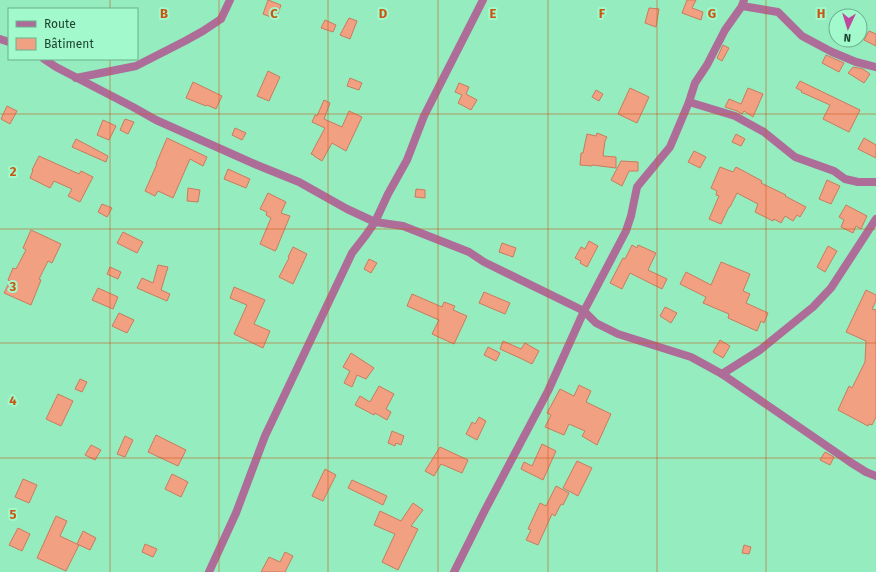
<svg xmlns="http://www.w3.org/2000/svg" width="876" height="572" viewBox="0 0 876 572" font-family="'Fira Sans',sans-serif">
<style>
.building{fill:#f1a082;stroke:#c97b5e}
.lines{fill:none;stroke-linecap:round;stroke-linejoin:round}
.street{stroke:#ae6d98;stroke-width:8}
.grid{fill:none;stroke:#ca5612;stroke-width:1;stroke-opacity:0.55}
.grid-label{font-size:13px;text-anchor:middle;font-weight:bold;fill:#ca5612;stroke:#a1f9cc;stroke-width:4;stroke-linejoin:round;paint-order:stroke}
</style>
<rect width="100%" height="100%" fill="#94ecbf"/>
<g class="building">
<path d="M268,0L281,5L276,19L263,14Z"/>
<path d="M687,0H696L692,8L703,12L701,20L682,13Z"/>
<path d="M649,8L659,9L656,27L645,23Z"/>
<path d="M349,18L357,21L350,39L340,35Z"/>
<path d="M325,20L336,25L333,32L321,28Z"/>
<path d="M869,31L876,34V46L864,40Z"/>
<path d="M723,45L729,48L722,61L717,58Z"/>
<path d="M826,55L844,63L839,72L822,63Z"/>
<path d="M853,67L863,69L870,74L864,83L848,73Z"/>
<path d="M268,71L280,77L269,101L257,96Z"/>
<path d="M350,78L362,83L359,90L347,86Z"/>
<path d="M800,81L860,110L849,132L823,119L830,105L801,92L802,91L796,88Z"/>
<path d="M193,82L222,96L216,109L207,105L206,106L186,98Z"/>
<path d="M459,83L469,87L466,94L477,100L471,110L458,103L462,95L455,92Z"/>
<path d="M630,88L649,97L637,123L618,114Z"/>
<path d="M748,88L763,94L753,117L744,111L742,114L737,111L725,107L729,99L741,104Z"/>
<path d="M596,90L603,94L599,101L592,97Z"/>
<path d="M324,100L330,103L324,119L342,127L349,111L362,117L346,151L332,143L322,161L314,156V155L311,154L325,128L312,122L315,115L317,116Z"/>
<path d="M7,106L17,111L10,124L1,119Z"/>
<path d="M125,119L134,122L128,134L120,130Z"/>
<path d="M103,120L116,126L109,140L97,135Z"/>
<path d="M235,128L246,133L242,140L232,135Z"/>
<path d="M597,133L607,137L605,141L603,156L616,157V168L592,165V166L580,165L581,153H583L587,134L596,136Z"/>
<path d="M736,134L745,139L741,146L732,142Z"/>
<path d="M167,138L207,157L203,166L190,159L173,198L158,191L155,196L145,191L157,164H156Z"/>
<path d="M864,138L876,145V158L858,149Z"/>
<path d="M76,139L108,156L106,162L72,147Z"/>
<path d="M694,151L706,157L700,168L688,162Z"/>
<path d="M39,156L79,174L81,171L93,177L80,202L68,196L72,189L54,181L50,188L30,178L33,170H32Z"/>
<path d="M621,161L638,162V171H629L622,186L611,180Z"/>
<path d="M720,167L733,172L736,167L762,181L761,183L786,195L785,196L806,207L800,217L797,215L793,221L785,216L781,223L774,219L773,221L755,212L758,204L737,193L730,207H729L721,224L709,219L719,196L716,195L717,191L711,188Z"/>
<path d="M228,169L250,179L246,188L224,179Z"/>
<path d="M827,180L840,186L831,204L819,199Z"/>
<path d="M188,188L200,190L198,202L187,201Z"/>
<path d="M416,189L425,190V198L415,197Z"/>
<path d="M268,193L286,202L281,213L290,216L276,250L275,251L260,244L271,218L266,215L267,212L260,209Z"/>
<path d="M102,204L112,208L107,217L98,212Z"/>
<path d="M846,205L867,216L861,229L856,226L853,233L841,227L844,220L839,217Z"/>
<path d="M31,230L61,244L52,263L48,261L39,279L41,280L31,305L4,293L10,281L8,280L13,268L16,269L26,250L23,248Z"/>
<path d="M123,232L143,242L137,253L117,243Z"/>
<path d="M589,241L598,246L587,267L580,263L581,261L575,258L581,247L585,249Z"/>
<path d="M502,243L516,248L513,257L499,252Z"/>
<path d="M632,245L637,248L638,245L656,253L648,270L667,279L662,289L630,273L622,289L610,283L623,258L625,259Z"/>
<path d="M828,246L837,251L825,272L817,267Z"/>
<path d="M293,247L307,254L293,284L279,277L289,258L288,257Z"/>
<path d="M369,259L377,263L371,273L364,269Z"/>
<path d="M721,262L750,274L743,291L750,294L746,303L768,313L764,323L761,321L757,331L728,318L729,314L703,303L706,297L680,284L686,272L711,285Z"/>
<path d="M158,265L168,267L161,290L170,294L167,301L137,288L142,278L153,283Z"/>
<path d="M110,267L121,272L118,279L107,274Z"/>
<path d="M234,287L265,300L254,324L270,331L263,348L234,334L247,305L230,298Z"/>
<path d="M98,288L118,297L113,309L92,300Z"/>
<path d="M866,290L876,295V301L872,309L876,310V417L872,425L869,424L868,426L838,410L849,386L852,388L865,362L866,341L846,332Z"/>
<path d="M484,292L510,303L505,314L479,303Z"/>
<path d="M412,294L442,307L444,302L455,306L453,310L467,316L454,344L432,334L439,320L407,306Z"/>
<path d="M665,307L677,313L671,323L660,316Z"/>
<path d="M119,313L134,320L127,333L112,326Z"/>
<path d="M720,340L730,346L723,358L713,352Z"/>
<path d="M503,341L521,349L525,343L539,351L532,364L522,359L500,349Z"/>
<path d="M488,347L500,353L496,361L484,355Z"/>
<path d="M351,353L374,368L366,379L357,375L352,387L344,383L350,371L343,367Z"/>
<path d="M80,379L87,382L82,392L75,389Z"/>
<path d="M579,385L591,391L586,402L611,414L597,445L582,436L585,431L569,424L564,435L545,427L551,415L547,413L560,389L574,396Z"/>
<path d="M379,386L394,394L386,409L391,412L387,420L375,413L374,415L355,405L360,396L370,402Z"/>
<path d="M58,394L73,401L61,426L46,419Z"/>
<path d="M479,417L486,421L477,440L466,434L472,422L475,424Z"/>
<path d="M392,431L404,436L401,445L396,443L395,446L388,443Z"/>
<path d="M156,435L186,450L178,466L148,452Z"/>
<path d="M125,436L133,440L125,457L117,454Z"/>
<path d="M542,444L556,451L543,480L521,469L524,462L532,466Z"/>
<path d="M91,445L101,450L95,460L85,455Z"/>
<path d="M440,447L468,460L462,473L441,464L434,476L425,471Z"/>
<path d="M825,452L834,457L830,465L820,460Z"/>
<path d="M577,461L592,468L578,496L563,488Z"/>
<path d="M325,469L336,475L323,501L312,496Z"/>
<path d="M172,474L188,482L181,497L165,489Z"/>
<path d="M23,479L37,485L29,503L15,497Z"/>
<path d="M352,480L387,496L383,505L373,500L348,488Z"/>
<path d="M556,486L569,493L563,505L561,504L555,516L552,514L538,545L526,540L531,530L528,529L540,503L546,506Z"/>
<path d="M413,503L423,510L411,526L418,529L398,570L382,562L395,534L374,525L380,511L401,521Z"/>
<path d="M56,516L67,521L60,536L79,545L66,571L37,558Z"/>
<path d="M18,528L30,534L22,551L9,545Z"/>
<path d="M83,531L96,538L90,550L77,544Z"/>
<path d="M145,544L157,549L153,557L142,552Z"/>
<path d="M744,545L751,547L749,554L742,553Z"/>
<path d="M285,552L293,556L285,572H261L269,557L280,562Z"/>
</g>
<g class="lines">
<g class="street">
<path d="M742,6L778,12L802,36L832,52L856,62L876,67"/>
<path d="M0,39L9,42"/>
<path d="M44,59L56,67L133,107L156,120L257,165L299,182L347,209L375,222L403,226L469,252L484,262L584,311L596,323L618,334L691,357L722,374L850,462L866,472L876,476"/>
<path d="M76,78L136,66L185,41L203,31L221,19L230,0"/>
<path d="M689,102L735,116L764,132L795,157L834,171L845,179L858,182H876"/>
<path d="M722,374L760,350L813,307L831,288L876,219"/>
<path d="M209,572L236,513L265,436L352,253L366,235L375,222L388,194L407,160L424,116L483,0"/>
<path d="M454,572L485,510L548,391L584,311L626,231L631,216L637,187L641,182L670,147L689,102L695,83L707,65L725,30L742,6L744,0"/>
</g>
</g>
<path class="grid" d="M110,0V9M219,0V572M328,0V572M438,0V572M548,0V572M657,0V572M766,0V572M110,59V572M0,114H876M0,229H876M0,343H876M0,458H876"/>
<g class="grid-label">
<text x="164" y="18">B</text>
<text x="274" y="18">C</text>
<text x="383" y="18">D</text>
<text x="493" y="18">E</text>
<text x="602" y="18">F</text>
<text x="712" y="18">G</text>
<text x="821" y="18">H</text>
<text x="13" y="176">2</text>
<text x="13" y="291">3</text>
<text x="13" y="405">4</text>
<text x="13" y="519">5</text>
</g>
<rect x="8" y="8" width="130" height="52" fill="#a1f9cc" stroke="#6db08e"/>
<rect x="16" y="21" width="20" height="6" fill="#ae6d98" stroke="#6db08e"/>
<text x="44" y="28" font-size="12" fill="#1e4331">Route</text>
<rect x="16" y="38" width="20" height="12" fill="#f1a082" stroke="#6db08e"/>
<text x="44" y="48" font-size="12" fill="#1e4331">Bâtiment</text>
<g transform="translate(848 28) rotate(184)"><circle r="19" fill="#a1f9cc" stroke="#6db08e"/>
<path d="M0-3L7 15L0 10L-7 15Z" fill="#bf479d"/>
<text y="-6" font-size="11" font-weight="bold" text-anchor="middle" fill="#1e4331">N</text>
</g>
</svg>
